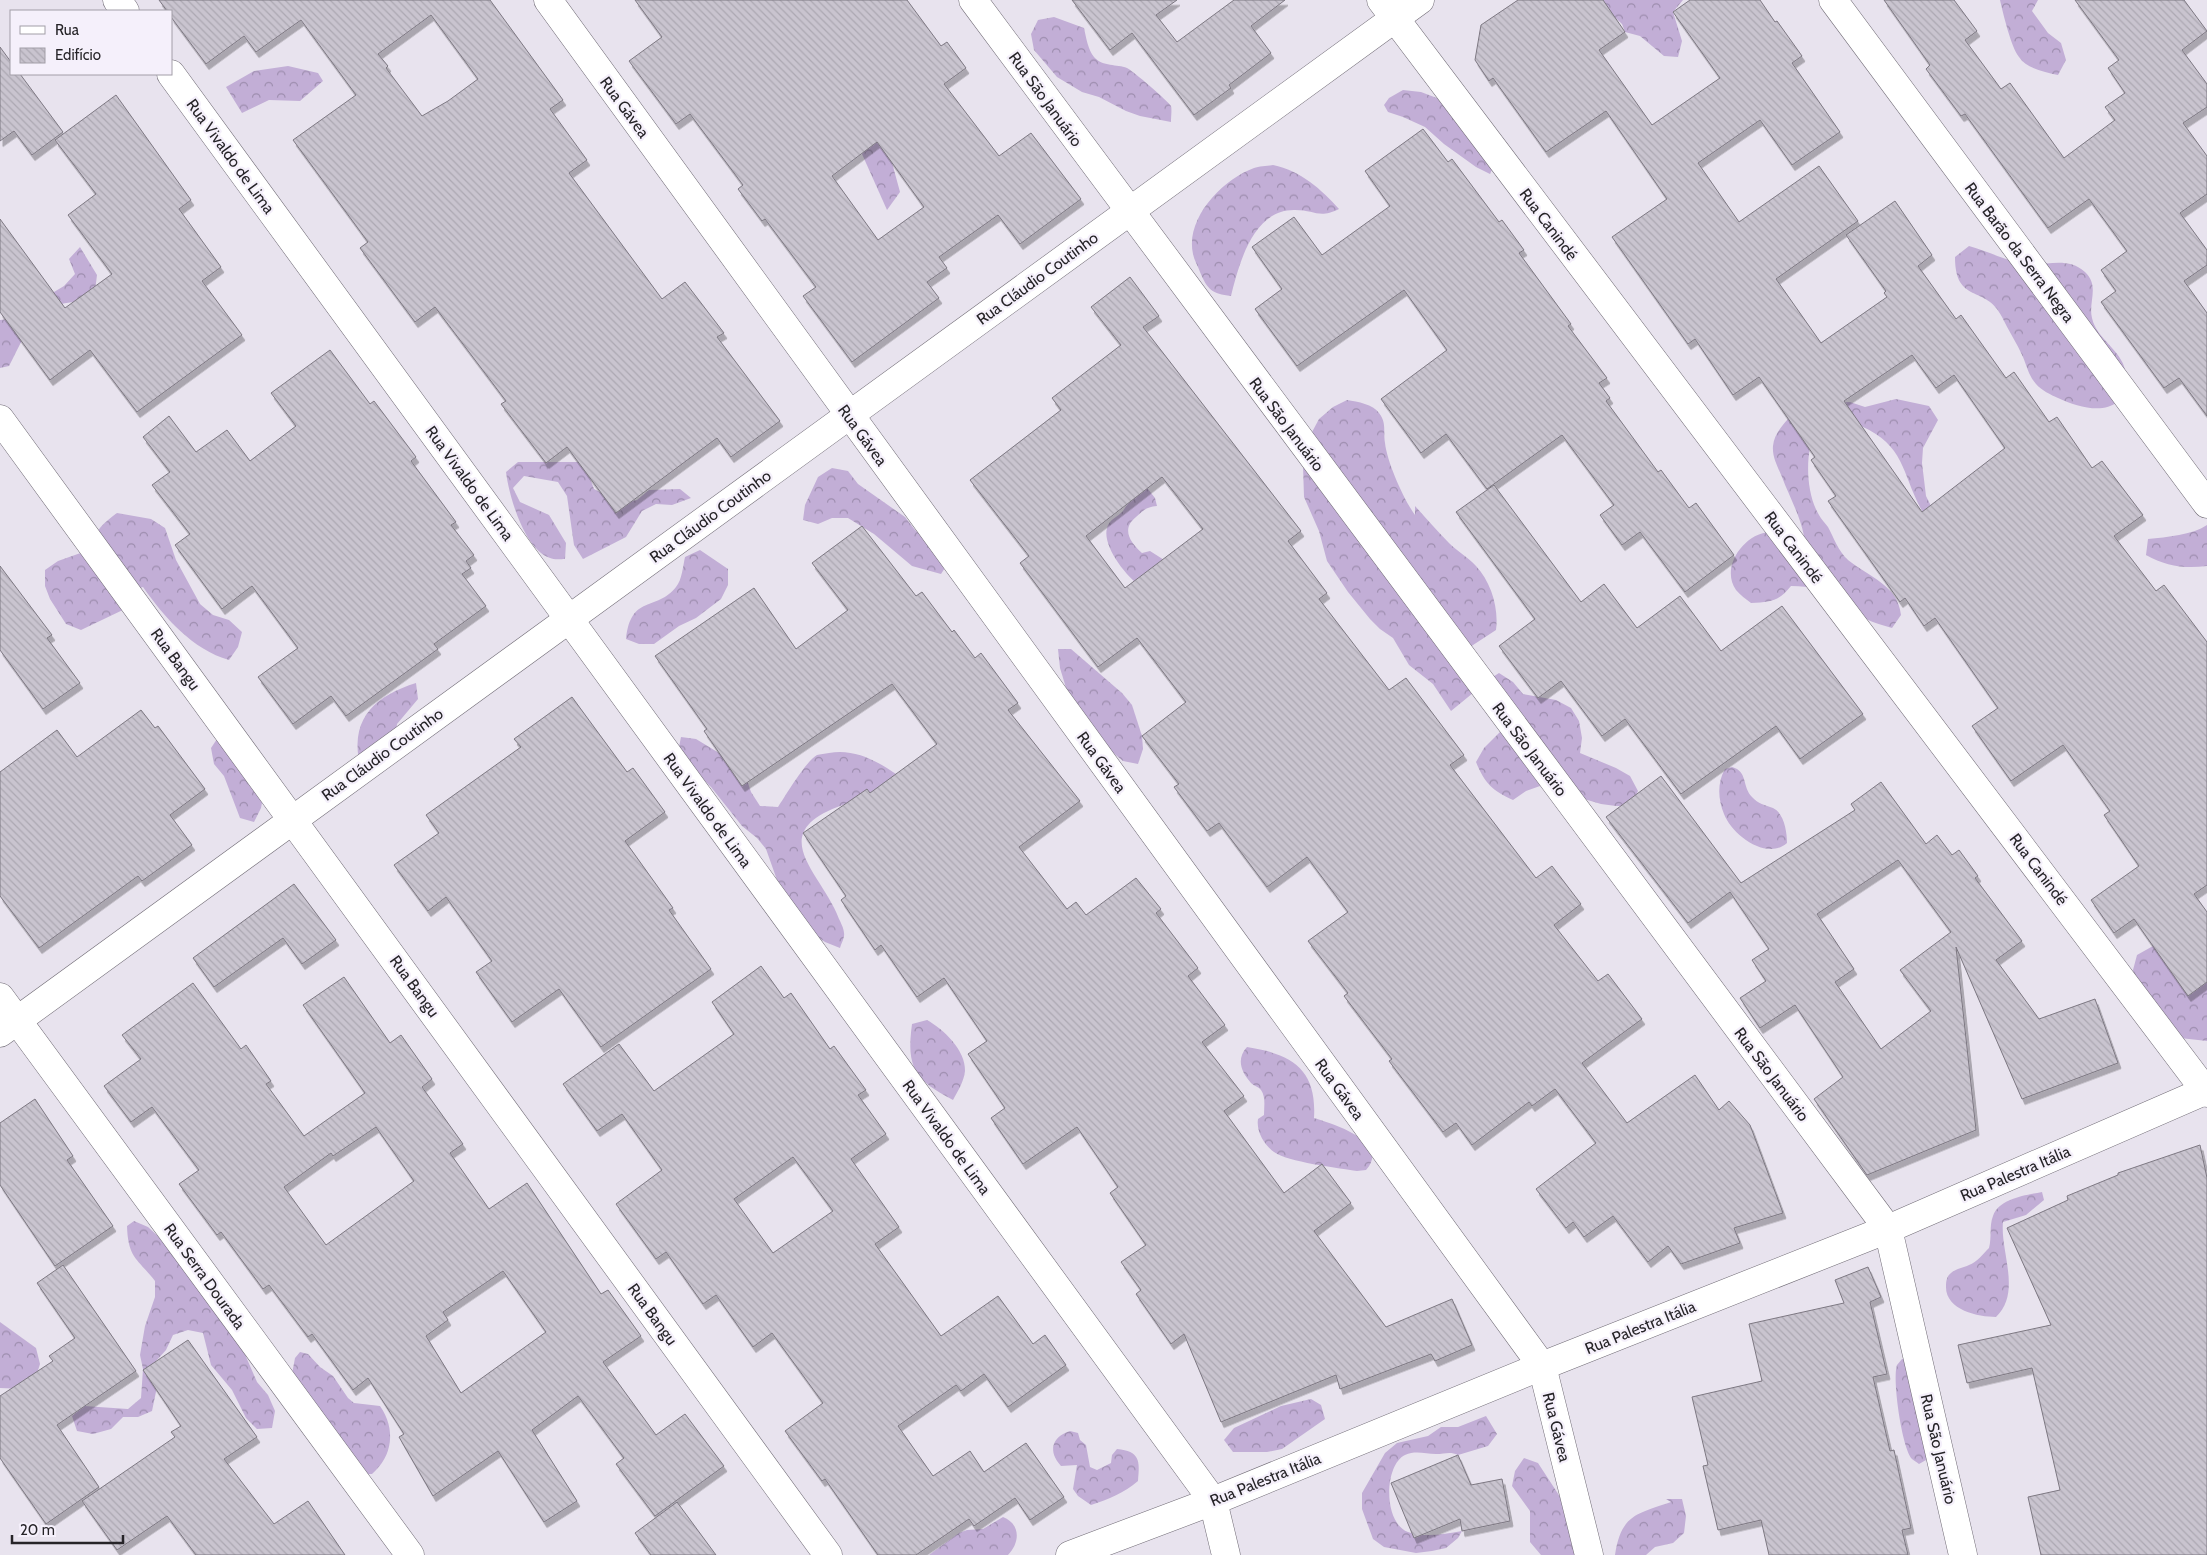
<svg xmlns="http://www.w3.org/2000/svg" width="2207" height="1555" viewBox="0 0 2207 1555" font-family="Cabin,sans-serif">
<style>
.forest{fill:url(#forest-crowns)}
.building{fill:url(#building-back-hatch);stroke:#7d7882;fill-rule:evenodd;filter:url(#shadow)}
.lines{fill:none;stroke-linecap:round;stroke-linejoin:round}
.minor-casing{stroke:#706b75;stroke-width:29}
.minor{stroke:#fff;stroke-width:28}
.labels{text-anchor:middle;stroke-width:4.5;stroke-linejoin:round;paint-order:stroke}
.street-label{font-size:16px;fill:#262428;stroke:#f5f0fb}
</style>
<defs>
<pattern id="forest-crowns" width="20" height="18" patternUnits="userSpaceOnUse" patternTransform="scale(1.25)"><rect width="20" height="18" fill="#c2aed6"/><path d="M2 6a3 3 0 1 1 6 0M12 15a3 3 0 1 1 6 0" fill="none" stroke="#9d8dae"/></pattern>
<pattern id="building-back-hatch" width="6" height="6" patternUnits="userSpaceOnUse" patternTransform="scale(1.25)"><rect width="6" height="6" fill="#c9c4cf"/><path d="M-1 5l2 2M0 0l6 6M5-1l2 2" fill="none" stroke="#aca8b2"/></pattern>
<filter id="shadow"><feDropShadow dx="3" dy="5.5" stdDeviation="0" flood-color="#0004"/></filter>
</defs>
<rect width="100%" height="100%" fill="#e8e3ee"/>
<g class="forest">
<path d="M1597,0H1683L1673,12L1682,41L1678,57L1664,56L1640,36L1625,32L1622,24Z"/>
<path d="M2000,0H2038L2032,11L2048,33L2061,43L2066,60L2058,75C2045,72 2027,69 2019,57C2011,47 2003,13 2000,0Z"/>
<path d="M1054,17L1084,28C1086,37 1088,50 1094,57C1103,67 1117,64 1127,68C1132,70 1169,102 1171,106C1172,110 1171,117 1171,122L1140,116L1126,111L1099,97L1082,92L1057,77L1034,50L1031,34L1038,20Z"/>
<path d="M288,66L318,73L323,81L300,101L269,100L242,113L226,87L254,71Z"/>
<path d="M1403,90L1421,92L1442,100L1494,165L1490,174L1476,167L1444,144L1425,127L1403,117L1388,112L1384,105L1389,98Z"/>
<path d="M867,120L891,159L900,192L887,210L862,154L860,134Z"/>
<path d="M1273,165C1301,171 1321,189 1339,209C1319,219 1315,210 1295,210C1253,209 1239,264 1231,296C1212,294 1207,289 1200,272C1198,266 1194,260 1193,254C1185,218 1223,179 1254,168C1259,166 1267,166 1273,165Z"/>
<path d="M1969,246C1991,252 2011,264 2034,264C2052,264 2070,258 2085,272C2100,286 2088,302 2092,318C2097,341 2125,351 2126,376C2127,419 2085,411 2058,398C2051,395 2041,390 2036,384C2029,376 2027,367 2023,357C2017,343 2008,330 2002,317C1986,284 1955,305 1955,257Z"/>
<path d="M80,247L97,275L95,291L84,302C36,300 28,330 9,366L0,368V320L9,319L64,286L75,274L69,259Z"/>
<path d="M1896,399L1929,406L1938,420L1923,448L1922,463L1926,496L1945,534C1938,527 1926,518 1921,509C1901,471 1905,446 1861,426L1810,448C1806,468 1808,497 1819,515C1821,519 1825,523 1828,527C1834,538 1838,551 1848,560C1869,577 1898,585 1901,615L1892,628C1883,625 1874,623 1866,619C1834,604 1832,586 1791,586C1778,602 1771,602 1751,603C1746,599 1740,595 1736,590C1720,567 1744,534 1769,532C1775,531 1795,536 1804,536C1800,515 1789,496 1782,477C1778,467 1772,457 1773,446C1774,435 1781,427 1788,419L1787,414L1834,403L1850,402L1865,407Z"/>
<path d="M1347,400C1358,402 1373,404 1379,413C1387,423 1383,432 1385,443C1387,462 1404,500 1415,515V506C1426,518 1437,531 1449,543C1457,551 1468,557 1476,566C1491,582 1499,608 1496,630L1470,647L1473,693L1451,711L1433,684L1409,665L1393,638L1380,629L1370,619L1348,592L1327,561L1319,531L1304,497L1303,466L1311,434L1319,419L1333,407Z"/>
<path d="M518,462H578L588,473L594,489L621,503L637,500L649,490L680,489L691,498L672,505L656,504L642,511L626,537L583,559L574,545L567,496L558,482L524,476L513,488L520,502L549,515L566,543L565,559C561,559 554,560 550,558C524,549 509,496 506,472Z"/>
<path d="M832,468L848,471L858,484L905,517L915,530L950,560L941,574L912,566L874,534L848,518H832L818,524L803,520L805,505L818,477Z"/>
<path d="M1144,484L1155,498L1157,506C1146,507 1144,510 1136,517C1121,529 1130,542 1142,553L1150,551L1172,565L1140,586C1126,576 1102,546 1107,528C1109,519 1118,517 1123,511C1130,500 1135,494 1144,484Z"/>
<path d="M117,513L151,519L165,528L176,560L200,604L213,615L229,620L242,632L238,647L229,660C193,650 164,617 143,587L129,592L127,608L81,630L66,624L50,599L45,586V570L58,561L89,550C94,532 102,524 117,513Z"/>
<path d="M2207,525V566C2184,569 2166,566 2146,555L2148,539C2167,537 2192,535 2207,525Z"/>
<path d="M700,550L728,569V585L721,599L696,618L679,626L654,644H639L626,639C631,594 656,612 676,587C682,580 683,566 685,557Z"/>
<path d="M1058,649H1071L1122,693L1132,705L1142,736L1143,749L1138,764L1123,761L1111,751L1070,701L1060,668Z"/>
<path d="M1499,673L1513,682L1523,694L1556,700L1571,708L1579,721L1582,738L1580,753L1616,768L1630,776L1638,791L1631,806H1616L1601,804L1540,786L1526,791L1513,800C1492,790 1485,784 1476,762L1484,748L1506,726L1485,682Z"/>
<path d="M416,683L418,699L397,724L395,740L359,760C351,716 378,695 416,683Z"/>
<path d="M219,736L264,792L261,808L254,822L240,818L224,776L214,764L211,748Z"/>
<path d="M681,737L696,739L724,756L746,777L751,792L760,806L778,807C786,795 806,761 817,755C820,754 825,754 829,753C861,747 890,769 915,788C891,793 866,797 843,805C762,833 822,873 839,919C841,923 844,929 844,933C845,937 841,944 840,948L825,942L813,934L777,880L766,849L757,838L742,826L711,787L698,774L679,747Z"/>
<path d="M1732,767C1748,771 1742,787 1752,797C1758,804 1765,805 1773,808C1784,813 1787,832 1787,843C1767,861 1732,835 1724,814C1718,799 1717,783 1725,769Z"/>
<path d="M2153,946L2192,979L2207,983V1041L2171,1037L2137,986L2133,970L2137,955Z"/>
<path d="M927,1020C943,1029 966,1050 965,1071C964,1081 958,1091 953,1100C915,1080 906,1068 912,1024Z"/>
<path d="M1247,1047C1292,1054 1317,1069 1314,1118C1334,1124 1391,1142 1366,1170L1357,1171C1339,1168 1287,1162 1274,1152C1264,1145 1256,1131 1258,1119L1264,1115C1264,1107 1266,1097 1261,1090C1259,1087 1254,1086 1251,1083C1241,1072 1236,1059 1247,1047Z"/>
<path d="M2042,1192L2044,1200L2026,1215L2003,1222C2000,1252 2022,1292 1996,1317C1978,1317 1945,1310 1946,1286C1946,1281 1947,1276 1951,1273C1955,1269 1963,1268 1969,1265C1977,1262 1983,1254 1989,1248C1992,1237 1989,1226 1993,1216C1999,1198 2027,1195 2042,1192Z"/>
<path d="M134,1221L148,1227L161,1239L172,1251L180,1266L237,1336L257,1382L268,1395L275,1411L272,1428L257,1429L246,1418L232,1390L211,1365L203,1333L188,1330L173,1335L166,1350L156,1361L158,1382L152,1411L138,1417H123L111,1429L93,1434L77,1431L72,1416L84,1406L128,1409L141,1398L143,1369L140,1355L145,1326L155,1297V1281C137,1258 128,1258 127,1226Z"/>
<path d="M0,1322L36,1348L40,1364L35,1380L23,1389L0,1388Z"/>
<path d="M300,1352L308,1354L320,1367L333,1376L348,1398L354,1403L380,1406C396,1429 393,1456 372,1474H365L292,1374L295,1358Z"/>
<path d="M1911,1358L1931,1365L1936,1371L1929,1443L1926,1460L1919,1464C1917,1462 1914,1461 1912,1459C1902,1448 1892,1379 1897,1365L1902,1359Z"/>
<path d="M1311,1399L1321,1405L1325,1419L1282,1449L1267,1452H1233L1224,1440L1234,1428L1281,1406Z"/>
<path d="M1486,1416L1497,1434L1488,1446L1458,1455C1450,1451 1445,1454 1436,1454C1425,1454 1416,1450 1405,1455C1384,1465 1383,1523 1408,1532C1425,1538 1444,1534 1462,1531L1458,1538L1446,1548L1432,1551L1416,1553L1384,1547L1373,1539L1362,1509V1493L1385,1453L1397,1443L1428,1436L1441,1427H1458Z"/>
<path d="M1070,1431L1078,1433L1080,1440L1086,1445L1090,1467L1097,1470L1111,1463L1112,1455L1117,1449C1140,1451 1140,1461 1138,1481C1124,1493 1109,1499 1091,1505L1078,1496L1073,1489L1077,1465L1061,1466C1048,1452 1051,1437 1070,1431Z"/>
<path d="M1524,1458L1538,1463L1566,1506L1576,1555H1541L1530,1542V1511L1512,1486L1515,1471Z"/>
<path d="M1666,1499H1682L1686,1516L1684,1533L1673,1543L1655,1547L1646,1555H1615C1621,1515 1636,1514 1671,1502Z"/>
<path d="M1003,1517C1021,1524 1020,1543 1008,1555H929L959,1533L967,1530L983,1529Z"/>
</g>
<g class="building">
<path d="M159,0H490L563,100L550,109L587,160L569,173L662,299L685,282L724,333L717,337L780,421L731,457L717,438L616,513L567,447L546,463L501,404L506,401L435,307L415,322L360,248L368,242L293,140L356,95L301,20L256,52L244,36L206,64L171,17V11H167ZM431,15L478,79L448,101L422,116L386,68L388,66L378,54Z"/>
<path d="M635,0H907L941,46L947,42L966,68L944,84L999,156L1031,133L1081,199L1020,244L998,215L939,257L947,268L927,282L939,298L852,362L803,296L816,287L765,219L762,221L738,189L743,185L690,114L676,124L629,61L662,37ZM877,142L924,207L878,240L832,176Z"/>
<path d="M1072,0H1177L1156,15L1177,42L1234,0H1285L1251,26L1271,53L1229,85L1231,88L1194,115L1132,33L1110,50Z"/>
<path d="M1518,0H1603L1625,32L1599,50L1652,125L1720,78L1673,12L1690,0H1760L1775,22L1777,21L1802,56L1792,63L1840,132L1792,165L1760,120L1698,163L1739,222L1819,166L1858,221L1776,279L1821,343L1887,297L1884,293L1886,291L1846,235L1895,201L1932,255L1918,266L1956,319L1961,315L2006,378L2014,372L2049,422L2057,417L2092,468L2102,461L2143,515L2114,536L2156,591L2164,585L2207,642V885L2194,894L2207,912V982L2188,996L2134,919L2114,933L2091,900L2139,866L2104,815L2110,811L2063,745L2011,781L1972,726L1998,708L1935,618L1924,626L1905,598L1900,602L1828,501L1836,496L1811,460L1815,457L1759,377L1733,395L1695,339L1688,344L1612,237L1667,199L1606,111L1546,152L1493,78L1489,81L1475,60L1481,25ZM1912,355L1936,388L1954,375L2005,448L1922,512L1844,401Z"/>
<path d="M1884,0H1954L1977,31L1965,40L2001,89L2010,83L2064,158L2115,120L2105,107L2125,93L2108,68L2119,60L2075,0H2184L2207,31L2182,50L2207,84V107L2183,123L2207,156V194L2180,213L2207,250V265L2184,281L2207,313V416L2179,378L2164,388L2101,302L2116,291L2101,270L2127,251L2089,199L2048,228L1965,114L1961,116L1926,69L1930,65Z"/>
<path d="M0,47L11,62V74H20L63,132L32,155L14,131L0,141Z"/>
<path d="M116,95L191,200L179,209L221,267L202,281L242,335L137,412L90,350L50,380L0,312V219L65,308L112,274L68,215L96,194L55,140Z"/>
<path d="M1423,129L1448,162L1452,159L1499,222L1502,220L1524,250L1519,253L1571,324L1568,326L1607,378L1599,383L1610,398L1606,401L1658,472L1661,470L1689,508L1696,503L1734,555L1685,592L1640,532L1622,545L1600,515L1614,505L1562,435L1487,489L1446,434L1421,453L1381,399L1447,350L1404,290L1297,366L1255,309L1282,289L1252,247L1294,217L1322,255L1390,206L1365,171Z"/>
<path d="M1130,277L1159,316L1143,327L1301,531L1288,541L1327,593L1319,599L1389,690L1406,678L1464,755L1450,765L1536,878L1552,866L1581,904L1554,925L1598,981L1608,974L1642,1019L1582,1063L1627,1123L1695,1075L1719,1110L1729,1101L1750,1125L1783,1213L1734,1228L1740,1243L1681,1264L1668,1246L1648,1262L1613,1216L1584,1237L1573,1222L1566,1228L1536,1189L1596,1143L1555,1089L1532,1106L1529,1102L1472,1145L1456,1123L1443,1132L1389,1061L1392,1059L1344,996L1348,993L1308,941L1348,912L1307,857L1267,887L1219,823L1207,831L1174,787L1179,784L1142,736L1186,702L1137,638L1098,667L1020,563L1029,556L970,480L1061,410L1052,398L1121,345L1091,307ZM1162,477L1203,529L1125,588L1086,536Z"/>
<path d="M330,350L370,404L374,401L416,457L411,461L456,522L451,525L474,555L466,561L471,568L462,574L486,606L434,644L438,649L346,716L331,696L293,724L258,677L298,648L252,586L222,609L175,545L190,534L152,485L170,472L143,437L169,416L196,452L227,430L250,461L296,426L271,393Z"/>
<path d="M1494,485L1581,602L1604,584L1637,628L1680,596L1721,651L1782,606L1863,714L1800,759L1776,726L1681,794L1625,719L1602,736L1561,681L1538,698L1499,646L1535,619L1456,512Z"/>
<path d="M862,526L916,596L922,592L952,632L954,630L975,658L981,653L1018,703L1008,710L1080,801L1019,847L1067,909L1076,902L1086,915L1136,878L1161,909L1156,913L1198,968L1188,976L1225,1025L1202,1042L1244,1096L1224,1111L1284,1193L1322,1164L1351,1203L1314,1231L1386,1327L1452,1299L1472,1345L1435,1361L1431,1354L1340,1389L1336,1375L1221,1422L1184,1334L1171,1344L1136,1294L1141,1290L1121,1262L1146,1245L1110,1193L1118,1187L1077,1127L1023,1164L991,1118L1005,1108L968,1054L987,1041L944,978L917,997L881,945L875,950L841,900L846,896L803,833L867,789L870,793L937,744L892,684L742,786L704,731L707,729L655,656L754,588L796,649L848,610L812,563Z"/>
<path d="M0,566L52,635L47,638L80,683L43,709L0,650Z"/>
<path d="M572,697L627,772L633,768L665,812L625,841L673,908L669,910L711,969L601,1047L559,989L512,1022L476,972L492,961L446,897L428,911L394,865L439,833L426,815L521,747L514,739Z"/>
<path d="M141,710L155,728L158,726L205,789L170,815L192,845L142,881L138,876L39,948L0,896V772L57,730L77,757Z"/>
<path d="M1661,776L1741,883L1855,810L1851,804L1881,782L1926,844L1937,835L1952,855L1959,850L1978,876L1975,878L2022,941L1996,960L2039,1019L2095,999L2118,1063L2022,1099L1956,947L1976,1130L1867,1175L1814,1099L1843,1077L1795,1005L1760,1028L1740,998L1766,981L1752,960L1769,949L1730,892L1688,923L1606,817ZM1898,860L1951,932L1900,970L1931,1011L1881,1049L1835,982L1854,969L1817,914Z"/>
<path d="M294,884L336,940L302,964L283,938L214,987L193,958Z"/>
<path d="M761,966L784,998L791,993L830,1049L834,1046L866,1090L858,1095L886,1134L851,1159L899,1227L875,1244L941,1336L998,1296L1033,1344L1045,1335L1066,1365L1008,1407L984,1374L961,1391L956,1385L898,1426L933,1476L970,1451L984,1472L1026,1443L1064,1497L1030,1520L1015,1498L974,1526L969,1519L916,1555H878L825,1479L822,1481L785,1431L823,1403L772,1333L753,1347L716,1295L703,1304L666,1252L656,1259L616,1204L662,1170L622,1114L597,1131L563,1084L619,1044L654,1091L734,1034L712,1002ZM793,1157L833,1211L773,1253L734,1199Z"/>
<path d="M344,977L390,1043L401,1035L432,1079L422,1087L463,1144L450,1153L489,1209L527,1183L601,1294L608,1290L641,1336L603,1362L656,1435L685,1414L724,1466L655,1516L616,1464L624,1458L578,1396L532,1430L577,1501L544,1522L498,1451L433,1496L399,1437L404,1434L368,1378L353,1390L312,1334L308,1337L269,1285L263,1289L221,1232L217,1235L179,1184L199,1170L152,1107L131,1122L104,1086L141,1059L122,1035L193,983L241,1049L246,1045L271,1081L266,1084L304,1136L365,1093L303,1005ZM376,1127L414,1181L326,1245L284,1187L331,1153L333,1156ZM503,1271L546,1332L461,1393L426,1336L448,1320L443,1312Z"/>
<path d="M35,1099L73,1156L67,1160L113,1226L55,1266L0,1185V1123Z"/>
<path d="M2200,1145L2207,1178V1555H2041L2028,1497L2060,1490L2032,1368L1967,1383L1958,1345L2051,1325L2007,1228L2068,1200L2067,1196L2118,1175V1173Z"/>
<path d="M63,1265L136,1371L57,1425L99,1487L46,1524L0,1458V1396L53,1361L49,1356L75,1338L37,1283Z"/>
<path d="M1868,1267L1881,1297L1870,1302L1887,1374L1873,1377L1890,1451L1894,1450L1911,1528L1902,1530L1908,1555H1769L1761,1520L1718,1530L1703,1466L1708,1465L1692,1397L1762,1381L1749,1324L1844,1303L1835,1280Z"/>
<path d="M188,1340L257,1437L224,1459L274,1524L308,1501L345,1555H196L167,1516L117,1550L82,1501L175,1437L171,1432L181,1426L143,1370Z"/>
<path d="M1458,1455L1471,1485L1502,1479L1510,1521L1462,1531L1460,1519L1414,1538L1391,1483Z"/>
<path d="M677,1502L716,1555H651L635,1533Z"/>
</g>
<g class="lines">
<defs>
<g id="minor">
<path d="M117,0L125,11"/>
<path d="M548,0L1542,1366L1589,1555"/>
<path d="M973,0L1888,1229L1963,1555"/>
<path d="M1381,0L2207,1093"/>
<path d="M1833,0L2207,504"/>
<path d="M171,74L1213,1501L1226,1555"/>
<path d="M0,419L828,1555"/>
<path d="M0,997L410,1555"/>
<path d="M0,1033L1420,0"/>
<path d="M1070,1555L1213,1501L1542,1366L1888,1229L2207,1090"/>
</g>
</defs>
<use href="#minor" class="minor-casing"/>
<use href="#minor" class="minor"/>
</g>
<g class="labels">
<g class="street-label">
<text transform="translate(1046 99) rotate(54)" y="6">Rua São Januário</text>
<text transform="translate(625 107) rotate(54)" y="6">Rua Gávea</text>
<text transform="translate(231 156) rotate(54)" y="6">Rua Vivaldo de Lima</text>
<text transform="translate(1549 224) rotate(53)" y="6">Rua Canindé</text>
<text transform="translate(2020 252) rotate(53)" y="6">Rua Barão da Serra Negra</text>
<text transform="translate(1037 278) rotate(-36)" y="6">Rua Cláudio Coutinho</text>
<text transform="translate(1287 424) rotate(53)" y="6">Rua São Januário</text>
<text transform="translate(863 435) rotate(54)" y="6">Rua Gávea</text>
<text transform="translate(470 483) rotate(54)" y="6">Rua Vivaldo de Lima</text>
<text transform="translate(710 516) rotate(-36)" y="6">Rua Cláudio Coutinho</text>
<text transform="translate(1794 547) rotate(53)" y="6">Rua Canindé</text>
<text transform="translate(176 659) rotate(54)" y="6">Rua Bangu</text>
<text transform="translate(1530 749) rotate(53)" y="6">Rua São Januário</text>
<text transform="translate(382 754) rotate(-36)" y="6">Rua Cláudio Coutinho</text>
<text transform="translate(1102 762) rotate(54)" y="6">Rua Gávea</text>
<text transform="translate(708 810) rotate(54)" y="6">Rua Vivaldo de Lima</text>
<text transform="translate(2039 869) rotate(53)" y="6">Rua Canindé</text>
<text transform="translate(415 986) rotate(54)" y="6">Rua Bangu</text>
<text transform="translate(1772 1074) rotate(53)" y="6">Rua São Januário</text>
<text transform="translate(1340 1089) rotate(54)" y="6">Rua Gávea</text>
<text transform="translate(947 1137) rotate(54)" y="6">Rua Vivaldo de Lima</text>
<text transform="translate(2015 1173) rotate(-23)" y="6">Rua Palestra Itália</text>
<text transform="translate(205 1276) rotate(54)" y="6">Rua Serra Dourada</text>
<text transform="translate(653 1314) rotate(54)" y="6">Rua Bangu</text>
<text transform="translate(1640 1327) rotate(-22)" y="6">Rua Palestra Itália</text>
<text transform="translate(1557 1427) rotate(76)" y="6">Rua Gávea</text>
<text transform="translate(1939 1449) rotate(77)" y="6">Rua São Januário</text>
<text transform="translate(1265 1479) rotate(-22)" y="6">Rua Palestra Itália</text>
</g>
</g>
<rect x="10" y="10" width="162" height="65" fill="#f5f0fb" stroke="#a29ea7"/>
<rect x="20" y="26" width="25" height="8" fill="#ffffff" stroke="#a29ea7"/>
<text x="55" y="35" font-size="15" fill="#262428">Rua</text>
<rect x="20" y="48" width="25" height="15" fill="url(#building-back-hatch)" stroke="#a29ea7"/>
<text x="55" y="60" font-size="15" fill="#262428">Edifício</text>
<path d="M12 1535v8h111v-8" fill="none" stroke="#262428" stroke-width="2.5"/>
<text x="20" y="1535" font-size="15" fill="#262428" stroke="#f5f0fb" stroke-width="4" paint-order="stroke">20 m</text>
</svg>
